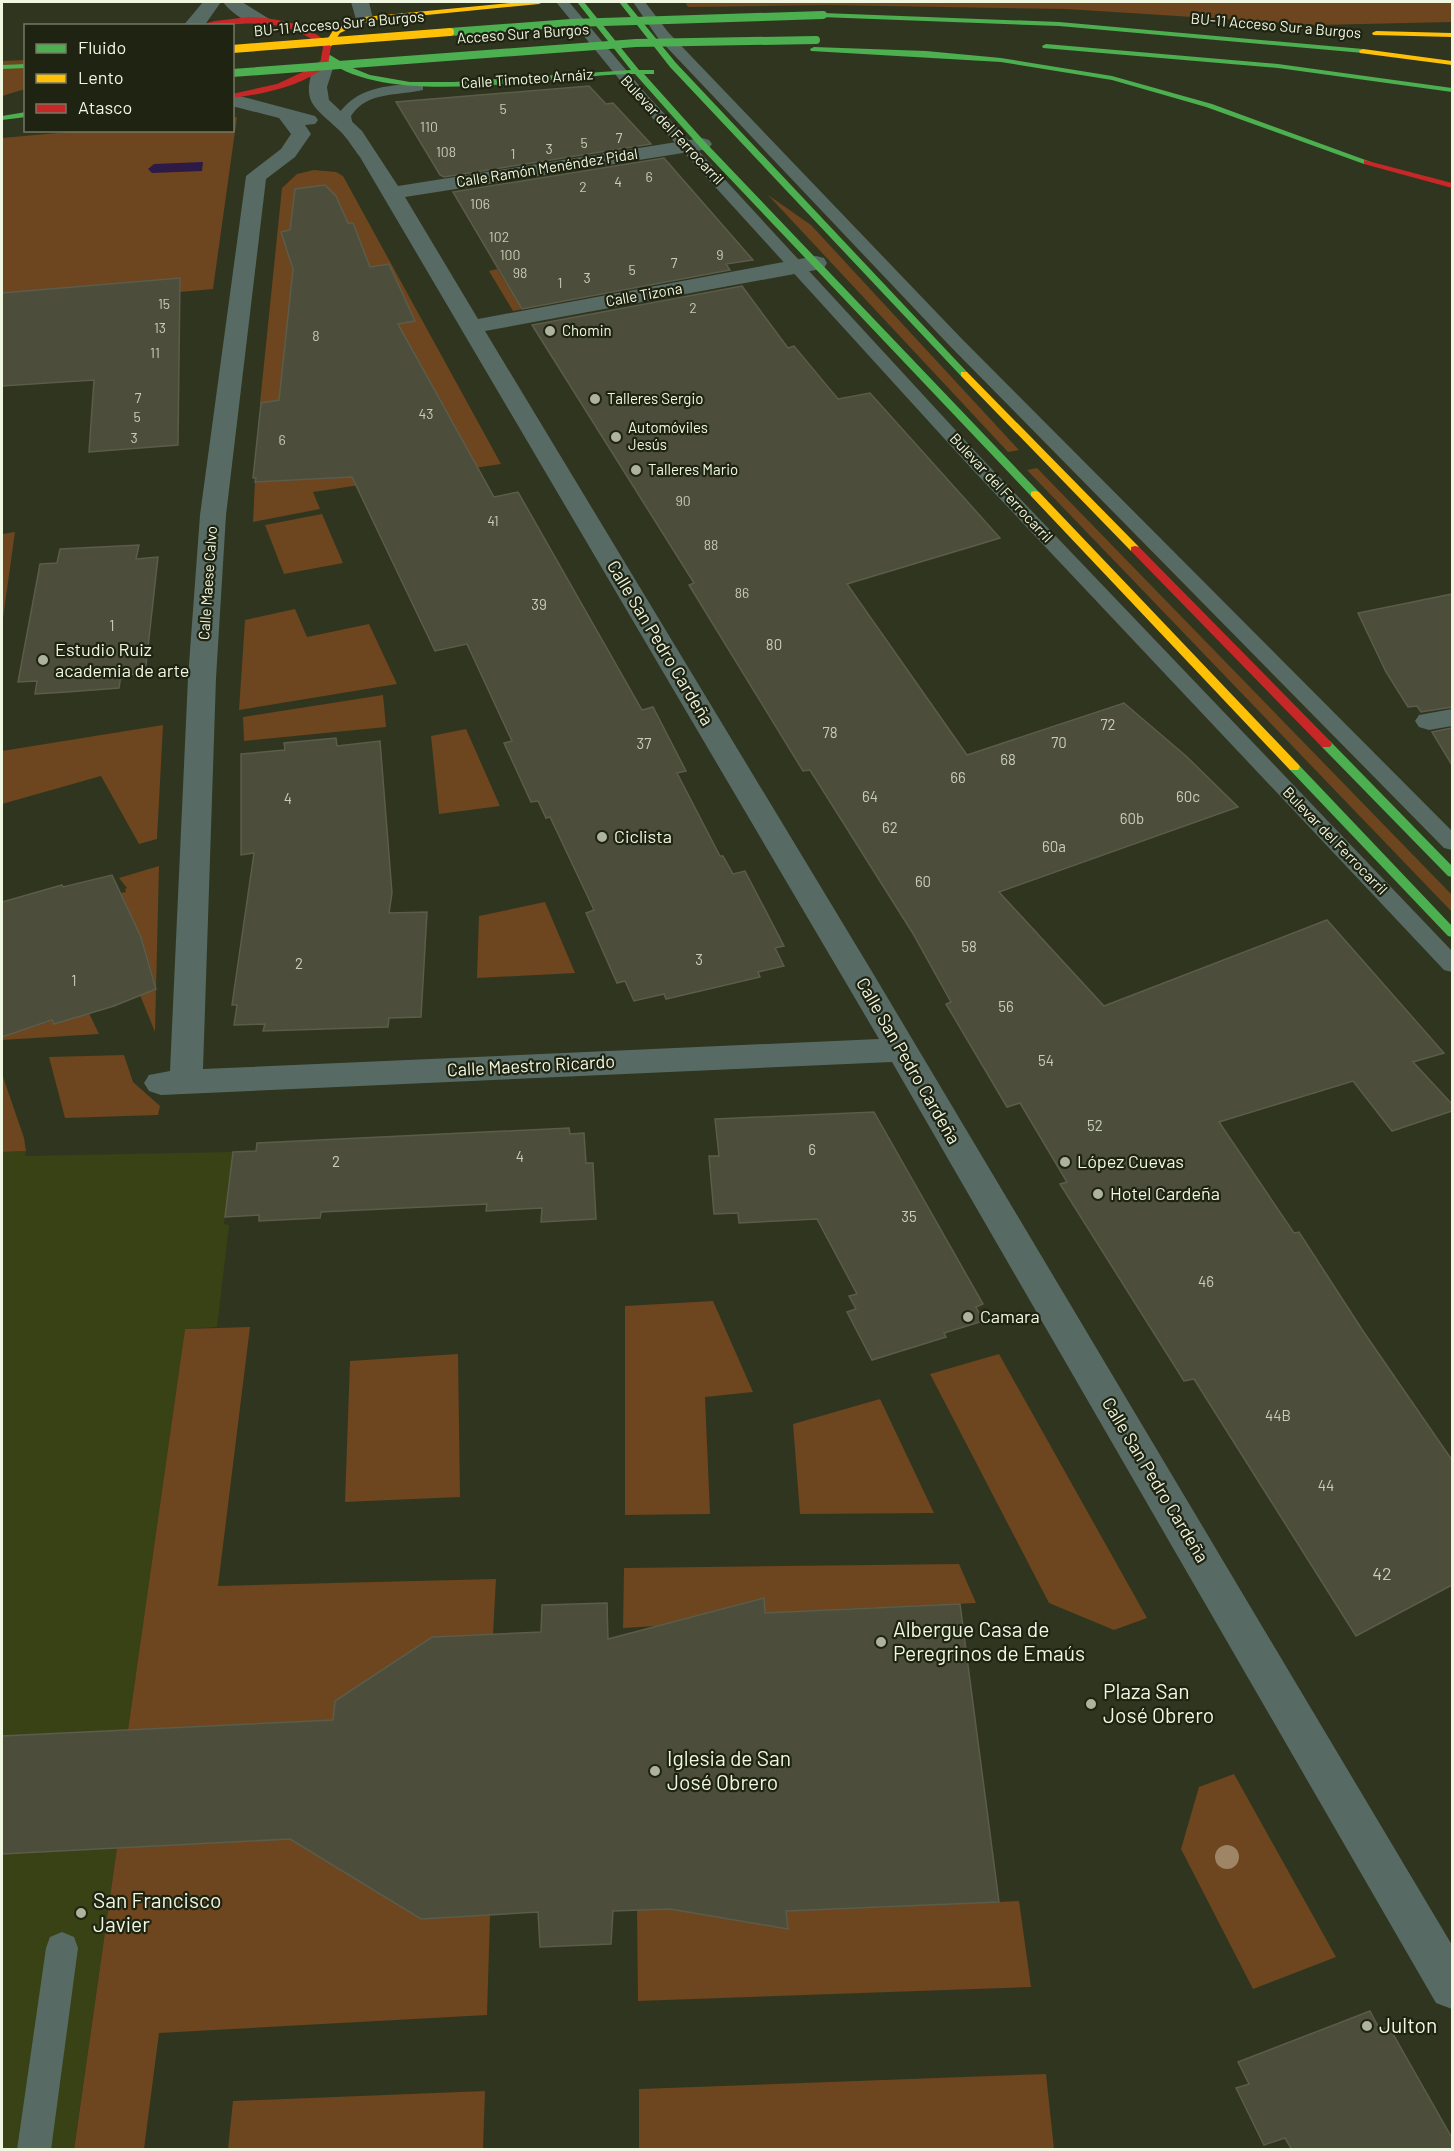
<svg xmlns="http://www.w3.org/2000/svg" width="1454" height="2151" viewBox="0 0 1454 2151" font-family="Barlow,sans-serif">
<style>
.built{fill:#394215}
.green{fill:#6d451e}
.water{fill:#2d1a47}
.building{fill:#4c4e3b;stroke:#5b5c4a;stroke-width:1.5}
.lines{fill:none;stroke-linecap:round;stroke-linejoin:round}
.lane{fill:#576b64;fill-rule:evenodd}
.street{fill:#576b64;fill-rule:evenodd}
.fast{fill:#4caf50;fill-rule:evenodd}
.slow{fill:#ffc107;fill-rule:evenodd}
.jam{fill:#c62828;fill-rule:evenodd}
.fast-bridge{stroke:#4caf50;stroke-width:8}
.slow-bridge{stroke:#ffc107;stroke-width:8}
.tree{fill:#9d8566}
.poi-dot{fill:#adb39c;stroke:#1f2312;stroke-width:2}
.labels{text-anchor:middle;stroke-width:4.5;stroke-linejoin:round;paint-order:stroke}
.far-number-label{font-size:14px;fill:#c7cdb7}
.far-street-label{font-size:15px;fill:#f0f7e0;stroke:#1f2312}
.far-poi-label{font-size:15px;fill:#f0f7e0;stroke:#1f2312;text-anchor:start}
.number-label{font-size:15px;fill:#c7cdb7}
.street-label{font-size:18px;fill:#f0f7e0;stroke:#1f2312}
.poi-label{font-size:18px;fill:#f0f7e0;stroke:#1f2312;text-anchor:start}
.near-number-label{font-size:18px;fill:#c7cdb7}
.near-poi-label{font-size:21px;fill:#f0f7e0;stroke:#1f2312;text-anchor:start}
</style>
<rect width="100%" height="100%" fill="#30351f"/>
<path class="built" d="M26,1151L25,1156L233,1152L224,1224L229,1225L217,1327L185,1329L128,1730L323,1837L117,1848L74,2149H2V1152Z"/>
<g class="green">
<path d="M685,2H1452V22L1318,25L1066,9L826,5L688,7Z"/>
<path d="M25,60V89L2,96V61Z"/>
<path d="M237,117L213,289L2,308V138L90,130H232L233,118Z"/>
<path d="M314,170L336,172L343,176L501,464L313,492L320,509L253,522L255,482L292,480L358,390L260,403L282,188L297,174Z"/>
<path d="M768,195L811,225L1019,450L1008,452Z"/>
<path d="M497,269L517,301L544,297L549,304L513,311L489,271Z"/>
<path d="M1037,468L1452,895V912L1027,470Z"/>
<path d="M322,514L343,563L284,574L265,525Z"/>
<path d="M15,532L2,625V534Z"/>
<path d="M295,609L307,637L369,624L397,684L239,710L245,620Z"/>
<path d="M383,695L386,727L244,741L243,717Z"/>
<path d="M163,725L157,839L139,844L101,776L2,804V751Z"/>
<path d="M466,729L500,806L439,814L431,736Z"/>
<path d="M159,866L155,1032L140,995L155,983L143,942L121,893L126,892L125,889L127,888L119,878Z"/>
<path d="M545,902L575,973L477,978L479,916Z"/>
<path d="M89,1013L99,1034L2,1040V1032L13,1033L52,1021L54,1024Z"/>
<path d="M124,1055L133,1082L160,1106L158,1115L65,1118L49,1057Z"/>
<path d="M2,1074L24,1138L26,1151L2,1152Z"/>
<path d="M713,1301L753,1392L705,1397L710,1514L625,1515V1306Z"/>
<path d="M250,1327L218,1586L496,1579L493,1634L432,1637L335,1701L333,1720L128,1730L185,1329Z"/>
<path d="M458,1354L460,1497L345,1502L350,1361Z"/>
<path d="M999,1354L1147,1618L1114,1630L1049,1603L930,1374Z"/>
<path d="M880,1399L934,1513L800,1514L793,1424Z"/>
<path d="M959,1564L976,1603L841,1609L848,1682L771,1685L763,1598L657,1626L623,1628L624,1568Z"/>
<path d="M1234,1774L1336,1957L1253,1989L1181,1849L1199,1787Z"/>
<path d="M860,1823L868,1908L1019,1901L1031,1987L638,2001L637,1910L670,1909L788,1929L779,1827Z"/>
<path d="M323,1837L490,1915L487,2015L159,2033L144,2149L74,2150L117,1848Z"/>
<path d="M1046,2074L1054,2149H639V2089Z"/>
<path d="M485,2091L483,2149H228L233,2101Z"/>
</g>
<path class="water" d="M203,162L202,171L152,173L148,169L154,164Z"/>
<g class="building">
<path d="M589,86L606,104L613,103L651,144L444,177L440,175L396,102Z"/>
<path d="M664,158L753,260L726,264L730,270L522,309L453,192Z"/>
<path d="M325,185L336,196L348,223H353L370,267L389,264L415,321L398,324L494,497L518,492L642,710L653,707L686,771L677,773L720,856H723L733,874L745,871L784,946L775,948L784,966L758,972L760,977L666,999L664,994L634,1001L625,981L617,983L586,913L594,910L550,817L546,818L538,801L531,802L504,743L512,741L467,644L435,651L352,477L255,482L256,478H253L261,403L279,400L293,269L281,232L290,230L295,189Z"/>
<path d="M180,278L178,445L89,452L94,380L2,386V293Z"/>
<path d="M742,286L788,348L794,346L838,399L870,393L1000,538L847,584L967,755L1124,703L1186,756L1238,807L999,892L1104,1006L1327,920L1444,1053L1413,1062L1452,1104V1111L1392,1131L1353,1081L1219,1122L1294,1233L1299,1232L1363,1331L1452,1460V1585L1356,1636L1194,1379L1184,1381L1060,1184L1067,1182L1020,1103L1007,1107L946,1004L951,1002L912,932L810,770L803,771L689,585L694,583L532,325Z"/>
<path d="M139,545L136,559L158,557L145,674L121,675L119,688L67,692L35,694L37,681L18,682L40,564L57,563L60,549Z"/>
<path d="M1452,594V707L1421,712L1417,706L1408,707L1386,672L1358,613Z"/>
<path d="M1452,728V765L1432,732Z"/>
<path d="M336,738L337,746L380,741L392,893L389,913L427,912L421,1017L389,1018L388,1027L263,1031L265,1024L234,1025L237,1005H232L254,853L241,855V754L285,750L284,743Z"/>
<path d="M112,875L141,937L156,989L114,1006L54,1024L52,1020L2,1037V902L62,885L63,887Z"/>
<path d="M874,1112L983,1304L976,1307L983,1321L944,1333L946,1337L872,1360L847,1312L856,1309L849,1296L857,1294L817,1219L739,1223L738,1213L714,1214L709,1156H719L715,1119Z"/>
<path d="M569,1128L570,1134L584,1133L586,1163H593L596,1219L541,1222L542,1208L486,1211L487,1204L321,1212L320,1218L259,1221V1215L225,1217L233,1152L256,1151L257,1143Z"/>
<path d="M764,1598L765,1613L960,1604L999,1902L786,1911L788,1929L670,1909L613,1911L611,1944L540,1947L538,1912L421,1919L290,1839L2,1854V1736L333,1720L335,1701L432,1637L541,1632L542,1605L607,1603L608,1639Z"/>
<path d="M1370,2011L1380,2030L1389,2027L1452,2138V2150H1292L1285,2138L1264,2145L1236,2088L1249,2084L1238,2062Z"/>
</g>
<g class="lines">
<g class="lane">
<path d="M556,2H569L647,95L984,461L1452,951V972L1444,970L972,469L637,101Z"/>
<path d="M633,2H645L668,32L961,338L1452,831V850L1444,848L949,345L658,38Z"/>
<path d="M418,83L423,84V90C398,96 367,91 351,116L353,126L351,129L346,130L339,126L337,116C356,87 386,86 418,83Z"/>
<path d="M62,1932L74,1937L78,1948L51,2150H17L46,1948L50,1937Z"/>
</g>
<g class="street">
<path d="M203,2H221L204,26H183Z"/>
<path d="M223,2H242L271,20L269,24C252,28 233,15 223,2Z"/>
<path d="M351,2H369L373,19L371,23H357Z"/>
<path d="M324,59L334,65L327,87L329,100L362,131L398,186L702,138L709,140L712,144L709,148L702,150L405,197L478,319L816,256L824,258L827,263L824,268L816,270L485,331L874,975L1452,1945V2009L1436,2003L892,1062L161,1095L149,1091L144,1083L149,1075L170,1071L188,678L200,515L246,176L281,149L291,134L279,118L232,106V94L315,116L318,120L315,124L305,125L311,134L295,157L266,179L226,515L216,678L203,1069L879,1039L360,157C353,148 348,139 340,131C314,106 301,104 314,65Z"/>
<path d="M1452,709V726L1429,730L1419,727L1415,721L1419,715Z"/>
</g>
<g class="fast">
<path d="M577,2H584L639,70H654V74H644L705,142L1039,492V496H1031L699,146L635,74C554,74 386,112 323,57L330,55L350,67L370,75L410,82H454L631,70Z"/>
<path d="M619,2H626L676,63L967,372V376H961L670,67Z"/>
<path d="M823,13L1059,22L1363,49L1367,51L1363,53L1059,26L820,17V13Z"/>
<path d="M1046,44L1278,64L1452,88V92L1278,68L1043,48L1042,46Z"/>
<path d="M814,47L926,51L1001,58L1112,76L1212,104L1371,162L1364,164L1206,107L1112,80L1001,62L811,51L810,49Z"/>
<path d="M26,64V68L2,69V65Z"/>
<path d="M26,112V117L2,120V116Z"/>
<path d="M1326,740L1330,741L1452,866V877L1448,876L1322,747L1320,744Z"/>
<path d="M1294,763L1298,764L1452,926V937L1448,936L1290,770L1288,767Z"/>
</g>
<g class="slow">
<path d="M521,2H543L539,4L366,21L340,33L330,48L323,46L334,29L364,17Z"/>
<path d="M1376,31L1452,33V37L1373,35L1372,33Z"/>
<path d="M1363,49L1452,61V65L1360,53L1359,51Z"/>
<path d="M961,372H967L1139,547V551H1131L961,376Z"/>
<path d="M1035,491L1039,492L1298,764L1300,767L1298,770H1290L1031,496V492Z"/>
</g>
<g class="jam">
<path d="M249,17C279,18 309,24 331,46L328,65C303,86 264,94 232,98V94L277,84L320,64L323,47C279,13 245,26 195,26L215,21Z"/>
<path d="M1364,160L1452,183V188L1364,164Z"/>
<path d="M1135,546L1139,547L1330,741L1332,744L1330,747H1322L1131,551V547Z"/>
</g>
<g class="fast-bridge">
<path d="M450,32L571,23L823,15"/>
<path d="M232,73L636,43L816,40"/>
</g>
<path class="slow-bridge" d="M232,49L450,32"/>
</g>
<circle class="tree" cx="1227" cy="1857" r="12"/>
<g class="poi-dot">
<circle cx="550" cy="331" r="6"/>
<circle cx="595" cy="399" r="6"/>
<circle cx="616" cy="437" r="6"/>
<circle cx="636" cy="470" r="6"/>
<circle cx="43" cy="660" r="6"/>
<circle cx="602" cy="837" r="6"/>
<circle cx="1065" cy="1162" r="6"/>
<circle cx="1098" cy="1194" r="6"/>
<circle cx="968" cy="1317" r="6"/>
<circle cx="881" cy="1642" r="6"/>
<circle cx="1091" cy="1704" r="6"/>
<circle cx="655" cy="1771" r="6"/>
<circle cx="81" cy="1913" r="6"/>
<circle cx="1367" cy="2026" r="6"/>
</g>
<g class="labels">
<g class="far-number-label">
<text x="503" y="114">5</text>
<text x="429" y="132">110</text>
<text x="619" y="143">7</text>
<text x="584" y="148">5</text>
<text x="549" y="154">3</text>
<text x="446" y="157">108</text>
<text x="513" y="159">1</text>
<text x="649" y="182">6</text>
<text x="618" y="187">4</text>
<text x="583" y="192">2</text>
<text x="480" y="209">106</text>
<text x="499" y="242">102</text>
<text x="510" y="260">100</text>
<text x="720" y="260">9</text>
<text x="674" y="268">7</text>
<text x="632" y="275">5</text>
<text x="520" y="278">98</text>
<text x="587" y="283">3</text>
<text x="560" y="288">1</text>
<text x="164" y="309">15</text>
<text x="693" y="313">2</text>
<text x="160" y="333">13</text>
<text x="316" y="341">8</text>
<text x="155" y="358">11</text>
<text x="138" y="403">7</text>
<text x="426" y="419">43</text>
<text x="137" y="422">5</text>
<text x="134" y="443">3</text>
<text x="282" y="445">6</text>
<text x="683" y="506">90</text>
<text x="493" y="526">41</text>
<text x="711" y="550">88</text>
<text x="742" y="598">86</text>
</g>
<g class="far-street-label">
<text transform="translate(339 24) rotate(-5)" y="5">BU-11 Acceso Sur a Burgos</text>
<text transform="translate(1276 26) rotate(5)" y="5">BU-11 Acceso Sur a Burgos</text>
<text transform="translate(523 34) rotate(-4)" y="5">Acceso Sur a Burgos</text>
<text transform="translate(527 79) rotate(-4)" y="5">Calle Timoteo Arnáiz</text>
<text transform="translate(672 130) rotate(47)" y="5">Bulevar del Ferrocarril</text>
<text transform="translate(547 168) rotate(-9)" y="5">Calle Ramón Menéndez Pidal</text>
<text transform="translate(644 295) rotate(-10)" y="5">Calle Tizona</text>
<text transform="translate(1001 488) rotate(47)" y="5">Bulevar del Ferrocarril</text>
<text transform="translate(208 583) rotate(-86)" y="5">Calle Maese Calvo</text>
<text transform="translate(1335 841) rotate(46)" y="5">Bulevar del Ferrocarril</text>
</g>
<g class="far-poi-label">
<text x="562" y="336">Chomin</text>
<text x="607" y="404">Talleres Sergio</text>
<text x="628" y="433">Automóviles<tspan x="628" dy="17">Jesús</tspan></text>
<text x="648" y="475">Talleres Mario</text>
</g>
<g class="number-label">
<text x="539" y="610">39</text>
<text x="112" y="631">1</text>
<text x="774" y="650">80</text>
<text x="1108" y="730">72</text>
<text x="830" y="738">78</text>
<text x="1059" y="748">70</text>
<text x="644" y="749">37</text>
<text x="1008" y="765">68</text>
<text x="958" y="783">66</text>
<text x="870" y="802">64</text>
<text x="1188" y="802">60c</text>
<text x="288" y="804">4</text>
<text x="1132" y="824">60b</text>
<text x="890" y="833">62</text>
<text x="1054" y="852">60a</text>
<text x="923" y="887">60</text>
<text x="969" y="952">58</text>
<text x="699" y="965">3</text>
<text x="299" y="969">2</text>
<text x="74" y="986">1</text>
<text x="1006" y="1012">56</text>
<text x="1046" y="1066">54</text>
<text x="1095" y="1131">52</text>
<text x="812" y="1155">6</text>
<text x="520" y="1162">4</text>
<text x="336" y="1167">2</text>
<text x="909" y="1222">35</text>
<text x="1206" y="1287">46</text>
<text x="1278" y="1421">44B</text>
<text x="1326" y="1491">44</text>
</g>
<g class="street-label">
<text transform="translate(660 643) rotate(59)" y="6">Calle San Pedro Cardeña</text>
<text transform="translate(908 1061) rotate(60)" y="6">Calle San Pedro Cardeña</text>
<text transform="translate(531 1066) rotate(-3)" y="6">Calle Maestro Ricardo</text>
<text transform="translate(1155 1480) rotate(59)" y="6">Calle San Pedro Cardeña</text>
</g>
<g class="poi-label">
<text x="55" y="656">Estudio Ruiz<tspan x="55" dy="21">academia de arte</tspan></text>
<text x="614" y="843">Ciclista</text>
<text x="1077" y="1168">López Cuevas</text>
<text x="1110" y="1200">Hotel Cardeña</text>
<text x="980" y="1323">Camara</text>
</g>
<g class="near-number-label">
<text x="1382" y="1580">42</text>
</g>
<g class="near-poi-label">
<text x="893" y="1637">Albergue Casa de<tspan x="893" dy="24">Peregrinos de Emaús</tspan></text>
<text x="1103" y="1699">Plaza San<tspan x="1103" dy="24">José Obrero</tspan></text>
<text x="667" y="1766">Iglesia de San<tspan x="667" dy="24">José Obrero</tspan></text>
<text x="93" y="1908">San Francisco<tspan x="93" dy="24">Javier</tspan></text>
<text x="1379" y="2033">Julton</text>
</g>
</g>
<rect width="1454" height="2151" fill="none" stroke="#f0f7e0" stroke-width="6"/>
<rect x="24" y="24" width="210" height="108" fill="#1f2312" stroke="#737864" stroke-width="1.5"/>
<rect x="36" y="44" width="30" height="9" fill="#4caf50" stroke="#737864" stroke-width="1.5"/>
<text x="78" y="54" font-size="18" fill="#f0f7e0">Fluido</text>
<rect x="36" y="74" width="30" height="9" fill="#ffc107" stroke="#737864" stroke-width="1.5"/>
<text x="78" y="84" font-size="18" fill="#f0f7e0">Lento</text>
<rect x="36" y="104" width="30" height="9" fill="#c62828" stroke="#737864" stroke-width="1.5"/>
<text x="78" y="114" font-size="18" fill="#f0f7e0">Atasco</text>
</svg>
